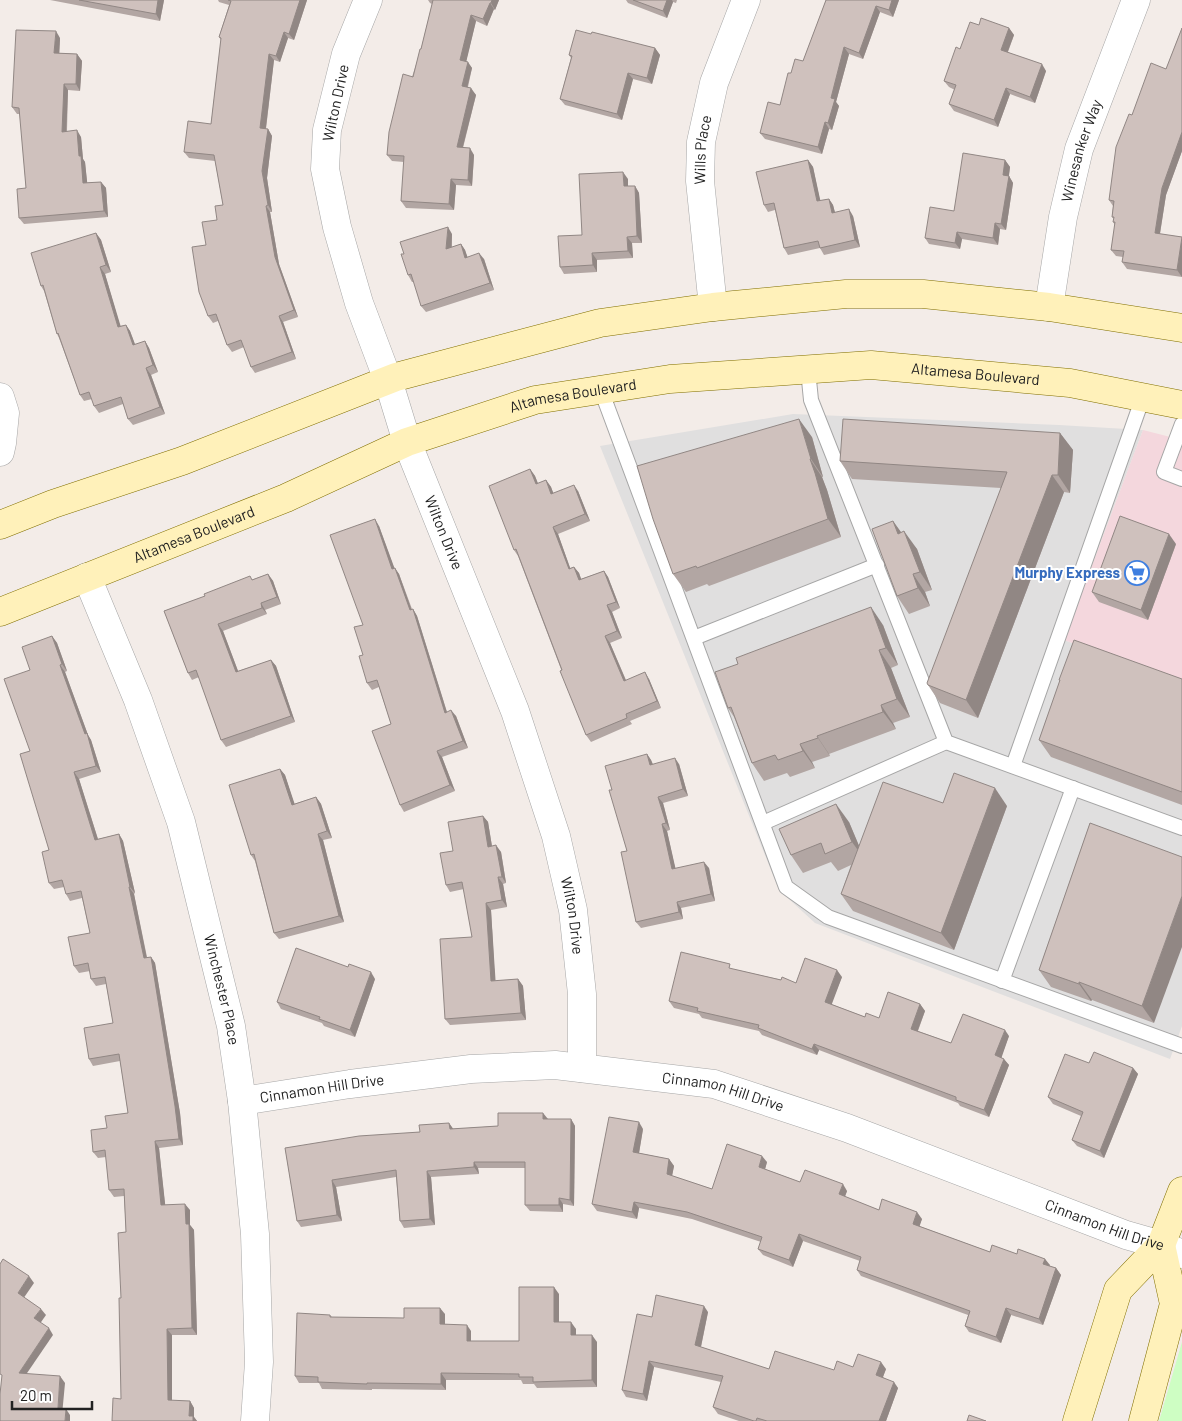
<svg xmlns="http://www.w3.org/2000/svg" width="1182" height="1421" viewBox="0 0 1182 1421" font-family="Barlow,sans-serif">
<style>
.residential{fill:#e0dfdf}
.commercial{fill:#f4d7dd}
.park{fill:#cefec3}
.lines{fill:none;stroke-linecap:round;stroke-linejoin:round}
.service-casing{stroke:#a6a6a6;stroke-width:16}
.minor-casing{stroke:#a6a6a6;stroke-width:29}
.secondary-casing{stroke:#816f00;stroke-width:29}
.service{stroke:#fff;stroke-width:14}
.minor{stroke:#fff;stroke-width:28}
.secondary{stroke:#fff1ba;stroke-width:28}
.wall{fill:#b2a6a3}
.shaded-wall{fill:#918784}
.building{fill:#cfc1bd;stroke:#918784}
.labels{text-anchor:middle;stroke-width:4;stroke-linejoin:round;paint-order:stroke}
.street-label{font-size:15px;fill:#222;stroke:#fff}
.shop-label{font-size:15px;font-weight:bold;fill:#366cbe;stroke:#fff;text-anchor:end}
</style>
<rect width="100%" height="100%" fill="#f3ece8"/>
<path class="residential" d="M793,414L1059,425L1143,430L1064,640L1182,683V1026L1170,1059L815,923L779,890L600,446Z"/>
<path class="commercial" d="M1143,430L1182,440V683L1064,640Z"/>
<path class="park" d="M1182,1342V1421H1159Z"/>
<g class="lines">
<defs>
<g id="service">
<path d="M808,370L811,400L946,742L1182,828"/>
<path d="M601,390L786,887L828,917L1182,1046"/>
<path d="M1182,424L1164,472L1182,479"/>
<path d="M694,638L877,565"/>
<path d="M1013,766L1143,397"/>
<path d="M763,823L946,742"/>
<path d="M1002,981L1073,788"/>
</g>
<g id="minor">
<path id="s1" d="M368,0L346,54L327,130L325,169L337,227L359,303L388,380L407,442L515,711L556,836L573,910L582,994V1068"/>
<path id="s2" d="M713,307L700,181L701,142L714,83L746,0"/>
<path id="s3" d="M1049,307L1063,217L1079,149L1136,0"/>
<path d="M0,397L5,413L2,443L0,452"/>
<path id="s4" d="M87,577L138,700L181,822L231,1026L242,1101L255,1234L259,1362L255,1421"/>
<path id="s5" d="M242,1101L350,1084L471,1069L555,1065L714,1084L847,1128L1126,1235L1161,1245L1182,1254"/>
</g>
<g id="secondary">
<path d="M0,525L53,504L182,461L396,377L600,323L713,307L846,294H923L1049,307L1182,328"/>
<path id="s6" d="M0,612L286,498L407,442L535,400L670,379L871,365L1070,383L1182,405"/>
<path d="M1077,1421L1118,1290L1161,1245L1182,1191"/>
<path d="M1143,1421L1174,1304L1161,1245"/>
</g>
</defs>
<use href="#service" class="service-casing"/>
<use href="#minor" class="minor-casing"/>
<use href="#secondary" class="secondary-casing"/>
<use href="#service" class="service"/>
<use href="#minor" class="minor"/>
<use href="#secondary" class="secondary"/>
</g>
<g class="wall">
<path d="M50,0H164L160,21Z"/>
<path d="M218,0H307L294,40L288,38L280,62L274,60L266,129H268L272,136L267,178L272,212H270L279,264L298,317L283,322L296,359L255,373L251,367L244,347L232,352L227,345L218,321L213,323L208,316L206,245L217,220L223,205L215,161L189,158L184,152L211,124L221,40L219,37L229,5L219,2Z"/>
<path d="M428,0H499L495,10L494,9L487,26L476,21L466,61L472,68L468,87L476,95L463,148L474,155L472,186L456,185L454,210L406,208L401,201L404,162L392,161L387,155L421,49L432,4L430,3Z"/>
<path d="M626,0H677L676,3L673,2L667,18L628,3Z"/>
<path d="M826,0H899L893,17L880,12L863,59L849,54L836,102L839,106L832,130L829,129L822,154L765,139L760,133L780,105L791,73L803,61Z"/>
<path d="M979,25L1009,28L1014,35L1008,52L1046,71L1035,103L1010,94L998,127L954,111L949,104L955,90L949,87L944,81L960,49Z"/>
<path d="M1182,28V151L1166,195L1160,234L1182,237V277L1127,269L1122,262L1123,257L1116,256L1111,250L1115,225L1113,222L1114,219L1112,217L1113,206L1109,200L1132,115L1166,69Z"/>
<path d="M591,34L655,48L660,55L652,84L633,79L622,120L565,105L560,99L571,58L569,55Z"/>
<path d="M60,38L59,53L77,54L82,61L80,91L68,90L67,131L81,137L83,159L85,162L87,183L101,182L106,188L108,217L24,224L19,218L26,188L20,114H17L12,107Z"/>
<path d="M808,160L813,167L820,201L829,199L833,205L835,213L853,216L860,247L824,255L820,248L788,255L784,248L775,210L768,212L764,205Z"/>
<path d="M1005,160L1010,167L1009,176L1013,183L1006,230L1000,229L998,245L962,239L960,249L929,244L925,238L954,211Z"/>
<path d="M628,179V186H635L639,193L642,243H632L633,258L597,260V272L564,274L560,267L582,235Z"/>
<path d="M96,233L101,240L111,272L105,274L120,326L126,325L130,331L135,345L145,341L149,348L158,372L151,375L165,414L133,425L128,419L123,404L99,413L94,406L92,399L84,401L80,395L59,338L57,334L44,291L41,286Z"/>
<path d="M452,234V247L461,244L465,250L467,257L484,259L494,290L426,312L421,306L414,282H412L408,275Z"/>
<path d="M1060,433L1073,450L1070,493L1064,492L978,718L940,703L928,685L1001,488L852,479L840,461Z"/>
<path d="M812,437L823,477H822L827,490L841,537L709,586L707,584L686,592L673,574Z"/>
<path d="M530,469L535,476L538,484L546,480L551,487L553,493L578,491L590,521L558,534L570,568L574,567L579,573L581,579L604,571L608,577L620,608L612,612L622,638L610,643L626,680L649,679L661,708L630,721L632,724L591,742L586,735L518,556L514,550Z"/>
<path d="M893,521L901,532L917,549L932,590L925,592L930,606L909,614L897,596Z"/>
<path d="M379,526L394,568L399,574L412,609H413L417,616L447,712L456,716L468,748L442,757L455,791L404,812L400,805L391,724L379,687L372,690L367,683L363,655Z"/>
<path d="M1176,544L1148,620L1099,602L1092,592Z"/>
<path d="M268,574L273,581L281,604L265,610L267,614L223,631L238,671L271,660L276,666L295,722L226,747L221,740L199,677L192,680L188,673L164,611Z"/>
<path d="M883,625L898,665L891,668L910,717L893,723L896,729L829,754L830,756L812,762L815,768L790,777L787,773L764,781L752,763L734,717L728,708Z"/>
<path d="M52,636L57,643L67,671L65,672L88,735L91,740L101,772L79,779L98,839L119,834L123,841L135,893L134,894L147,957H151L155,963L180,1113L183,1145L159,1148L165,1205L190,1210V1225L194,1230L197,1335H172V1401H190L194,1408V1417L197,1421H112L121,1399V1298L126,1232L124,1196L114,1197L109,1190L106,1157L98,1158L93,1152L107,1128L128,1113L120,1061L93,1066L89,1059L113,1023L106,984L96,986L91,979L90,971L79,973L74,966L90,933L82,898L70,901L66,894L64,887L54,889L49,883V850L30,751Z"/>
<path d="M1182,679V805L1051,757L1039,740L1060,681L1059,680Z"/>
<path d="M647,754L651,760L653,764H679L688,796L663,803L670,830L667,831L675,868H709L715,901L681,908L683,919L641,928L636,922L627,851L612,790Z"/>
<path d="M280,769L285,775L294,804L316,797L321,804L332,838L323,840L344,922L279,939L274,933L255,861L251,855Z"/>
<path d="M943,803L1007,806L954,950L853,911L841,894L851,865L838,871L831,862L803,873L791,855L849,822L859,846Z"/>
<path d="M483,816L488,822L492,846L501,852L506,883L503,884L507,907L491,910L495,981L518,979L523,986L526,1020L450,1025L445,1019L472,937L464,889L450,892L446,885L453,851Z"/>
<path d="M1090,823L1154,1023L1092,1000L1091,1001L1051,987L1039,970Z"/>
<path d="M733,969L796,983L842,977L831,1004L865,1017L879,1018L920,1004L925,1011L918,1031L951,1043L1009,1036L1001,1057L1009,1065L989,1117L960,1106L958,1103L819,1050L817,1055L762,1035L759,1031L702,1018L699,1014L674,1008L669,1001Z"/>
<path d="M375,979L355,1037L324,1026L322,1023L281,1009L277,1002Z"/>
<path d="M1089,1063L1133,1068L1138,1074L1104,1158L1077,1146L1072,1140L1081,1116L1053,1104L1048,1097Z"/>
<path d="M548,1119H571L575,1126L574,1206L563,1204V1212L530,1211L525,1205V1168H478L479,1174L431,1177L435,1225L404,1228L400,1221L396,1177L336,1187L342,1221L301,1227L297,1221L285,1148L420,1132L449,1123L453,1129L498,1126Z"/>
<path d="M643,1129L639,1153L669,1159L674,1166L672,1176L712,1189L767,1162L765,1169L800,1182L847,1191L845,1197L879,1210L922,1219L919,1226L990,1252L1017,1254L1045,1259L1049,1266L1056,1268L1061,1275L1043,1325L1011,1315L1001,1343L969,1332L965,1326L968,1315L861,1276L857,1270L860,1261L803,1241L793,1267L763,1255L758,1249L761,1242L692,1219L639,1208L637,1219L597,1211L592,1204Z"/>
<path d="M559,1294V1322L576,1329V1335L597,1342V1387L537,1388L534,1384H523L521,1380H446V1390L372,1389V1390L322,1389L319,1383H299L295,1376L330,1315L332,1317L404,1318L445,1314V1324L471,1331V1341H519Z"/>
<path d="M708,1312L701,1347L769,1369L834,1370L853,1367L886,1369L883,1377L898,1388L886,1421H739L718,1414L713,1407L721,1382L654,1367L647,1401L626,1397L622,1390L652,1317Z"/>
</g>
<g class="shaded-wall">
<path d="M158,0H164L160,21L156,14Z"/>
<path d="M300,0H307L294,40L289,34Z"/>
<path d="M492,0H499L495,10L491,3Z"/>
<path d="M667,0H672L673,2L667,18L663,11Z"/>
<path d="M892,0H899L893,17L889,10Z"/>
<path d="M490,3L494,9L487,26L483,19Z"/>
<path d="M876,6L880,12L863,59L859,53Z"/>
<path d="M471,15L476,21L465,67L460,60Z"/>
<path d="M1009,28L1014,35L1006,56L1001,50Z"/>
<path d="M56,31L60,38L59,60L54,53Z"/>
<path d="M284,32L288,38L280,62L276,56Z"/>
<path d="M844,47L849,54L836,102L839,106L832,130L828,123L831,98Z"/>
<path d="M655,48L660,55L652,84L647,78Z"/>
<path d="M77,54L82,61L80,91L76,84Z"/>
<path d="M269,54L274,60L265,135L260,128Z"/>
<path d="M468,62L472,68L466,92L462,86Z"/>
<path d="M1042,64L1046,71L1035,103L1030,97Z"/>
<path d="M628,73L633,79L622,120L617,114Z"/>
<path d="M64,84L68,90L66,138L62,132Z"/>
<path d="M471,88L476,95L461,154L457,147Z"/>
<path d="M1006,88L1010,94L998,127L994,120Z"/>
<path d="M825,122L829,129L822,154L818,147Z"/>
<path d="M268,129L272,136L267,178L272,212L268,205L262,171Z"/>
<path d="M77,130L81,137L83,159L85,162L88,190L83,183L79,156Z"/>
<path d="M1182,132V151L1166,195L1159,239L1155,233L1162,188Z"/>
<path d="M470,148L474,155L472,186L468,180Z"/>
<path d="M808,160L813,167L822,208L817,201Z"/>
<path d="M1005,160L1010,167L1008,181L1003,175Z"/>
<path d="M623,172L628,179V193L624,186Z"/>
<path d="M1009,176L1013,183L1006,230L1001,224Z"/>
<path d="M451,179L456,185L454,210L449,204Z"/>
<path d="M101,182L106,188L108,217L104,211Z"/>
<path d="M635,186L639,193L642,243L637,236Z"/>
<path d="M829,199L833,205L837,220L832,213Z"/>
<path d="M266,206L270,212L279,264L298,317L294,310L275,257Z"/>
<path d="M849,209L853,216L860,247L855,240Z"/>
<path d="M995,223L1000,229L998,245L993,238Z"/>
<path d="M448,227L452,234L451,255L446,249Z"/>
<path d="M957,232L962,239L960,249L955,243Z"/>
<path d="M96,233L101,240L111,272L106,265Z"/>
<path d="M627,237L632,243L633,258L628,251Z"/>
<path d="M1182,238V277L1177,270Z"/>
<path d="M461,244L465,250L470,264L465,258Z"/>
<path d="M479,253L484,259L494,290L490,283Z"/>
<path d="M592,253L597,260V272L593,265Z"/>
<path d="M100,267L105,274L123,334L118,327Z"/>
<path d="M279,316L283,322L296,359L292,352Z"/>
<path d="M126,325L130,331L138,352L133,345Z"/>
<path d="M145,341L149,348L158,372L153,365Z"/>
<path d="M146,368L151,375L165,414L160,407Z"/>
<path d="M799,419L812,437L823,477L811,459Z"/>
<path d="M1060,433L1073,450L1070,493L1058,475Z"/>
<path d="M810,459L822,477L827,490L841,537L828,519Z"/>
<path d="M530,469L535,476L541,491L536,484Z"/>
<path d="M1052,475L1064,492L978,718L966,700Z"/>
<path d="M546,480L551,487L556,500L551,494Z"/>
<path d="M574,485L578,491L590,521L585,514Z"/>
<path d="M375,519L379,526L397,575L392,569Z"/>
<path d="M893,521L905,538L898,534Z"/>
<path d="M553,527L558,534L573,576L569,569Z"/>
<path d="M904,531L917,549L932,590L920,572Z"/>
<path d="M1169,534L1176,544L1148,620L1141,610Z"/>
<path d="M574,567L579,573L584,587L579,580Z"/>
<path d="M395,568L399,574L414,617L410,610Z"/>
<path d="M604,571L608,577L620,608L616,602Z"/>
<path d="M268,574L273,581L281,604L277,597Z"/>
<path d="M913,574L925,592L930,606L918,588Z"/>
<path d="M261,603L265,610L267,614L262,608Z"/>
<path d="M607,605L612,612L622,638L617,631Z"/>
<path d="M871,607L883,625L898,665L886,648Z"/>
<path d="M413,609L417,616L449,719L445,713Z"/>
<path d="M218,624L223,631L241,679L236,672Z"/>
<path d="M52,636L57,643L67,671L62,664Z"/>
<path d="M605,636L610,643L629,688L624,681Z"/>
<path d="M879,650L891,668L910,717L897,699Z"/>
<path d="M271,660L276,666L295,722L291,716Z"/>
<path d="M60,665L65,672L88,735L91,740L101,772L96,766Z"/>
<path d="M645,672L649,679L661,708L657,701Z"/>
<path d="M881,705L893,723L896,729L883,712Z"/>
<path d="M451,710L456,716L468,748L463,741Z"/>
<path d="M817,736L829,754L830,756L818,738Z"/>
<path d="M800,744L812,762L815,768L803,751Z"/>
<path d="M437,751L442,757L455,791L450,785Z"/>
<path d="M647,754L651,760L655,771L650,765Z"/>
<path d="M675,758L679,764L688,796L683,789Z"/>
<path d="M280,769L285,775L297,811L292,805Z"/>
<path d="M74,772L79,779L100,846L95,840Z"/>
<path d="M995,788L1007,806L954,950L941,933Z"/>
<path d="M316,797L321,804L332,838L327,831Z"/>
<path d="M658,797L663,803L670,830L666,823Z"/>
<path d="M836,804L849,822L865,860L852,842Z"/>
<path d="M483,816L488,822L493,853L488,847Z"/>
<path d="M662,824L667,831L677,875L672,869Z"/>
<path d="M119,834L123,841L135,893L130,887Z"/>
<path d="M318,834L323,840L344,922L339,916Z"/>
<path d="M496,845L501,852L506,883L502,877Z"/>
<path d="M704,862L709,868L715,901L711,894Z"/>
<path d="M498,877L503,884L507,907L502,900Z"/>
<path d="M129,887L134,894L148,964L144,958Z"/>
<path d="M1182,896V947L1154,1023L1142,1006Z"/>
<path d="M677,902L681,908L683,919L679,912Z"/>
<path d="M486,903L491,910L496,988L491,981Z"/>
<path d="M151,957L155,963L180,1113L183,1145L179,1139Z"/>
<path d="M837,970L842,977L830,1009L825,1002Z"/>
<path d="M371,972L375,979L355,1037L350,1030Z"/>
<path d="M518,979L523,986L526,1020L521,1013Z"/>
<path d="M1079,982L1092,1000L1091,1001L1079,984Z"/>
<path d="M920,1004L925,1011L916,1035L911,1029Z"/>
<path d="M1005,1030L1009,1036L1000,1062L995,1055Z"/>
<path d="M814,1044L819,1050L817,1055L812,1049Z"/>
<path d="M1004,1059L1009,1065L989,1117L984,1110Z"/>
<path d="M1133,1068L1138,1074L1104,1158L1100,1151Z"/>
<path d="M543,1113L548,1119H543Z"/>
<path d="M571,1119L575,1126L574,1206L570,1200Z"/>
<path d="M639,1122L643,1129L638,1159L633,1152Z"/>
<path d="M449,1123L454,1130L450,1129Z"/>
<path d="M155,1141L159,1148L166,1212L161,1205Z"/>
<path d="M762,1156L767,1162L764,1173L759,1167Z"/>
<path d="M669,1159L674,1166L671,1181L667,1174Z"/>
<path d="M474,1162L478,1168L479,1174L474,1167Z"/>
<path d="M427,1171L431,1177L435,1225L430,1219Z"/>
<path d="M332,1180L336,1187L342,1221L337,1215Z"/>
<path d="M843,1184L847,1191L843,1201L839,1194Z"/>
<path d="M559,1198L563,1204V1212L559,1205Z"/>
<path d="M634,1202L639,1208L637,1219L632,1212Z"/>
<path d="M185,1204L190,1210V1225L194,1230L197,1335L192,1328Z"/>
<path d="M917,1212L922,1219L918,1231L913,1224Z"/>
<path d="M799,1234L803,1241L793,1267L789,1260Z"/>
<path d="M1045,1259L1050,1265L1048,1270L1043,1264Z"/>
<path d="M1056,1268L1061,1275L1043,1325L1039,1319Z"/>
<path d="M29,1276L34,1283L23,1299L18,1293Z"/>
<path d="M554,1287L559,1294V1329L554,1322Z"/>
<path d="M704,1306L708,1312L700,1351L695,1345Z"/>
<path d="M440,1308L445,1314V1331L440,1324Z"/>
<path d="M1006,1308L1011,1315L1001,1343L996,1337Z"/>
<path d="M41,1309L46,1315L39,1325L34,1318Z"/>
<path d="M571,1322L576,1329V1342L571,1335Z"/>
<path d="M467,1325L471,1331V1348L467,1341Z"/>
<path d="M49,1328L53,1335L23,1379L19,1373Z"/>
<path d="M167,1329L172,1335V1407L168,1400Z"/>
<path d="M592,1335L597,1342V1387L592,1380Z"/>
<path d="M649,1361L654,1367L647,1401L643,1394Z"/>
<path d="M881,1362L886,1369L881,1382L876,1375Z"/>
<path d="M441,1373L446,1380V1390L441,1384Z"/>
<path d="M60,1376L65,1383L62,1415L58,1408Z"/>
<path d="M894,1382L898,1388L886,1421H879Z"/>
<path d="M190,1401L194,1408V1417L197,1421H193L189,1416Z"/>
<path d="M66,1409L70,1415V1421H65Z"/>
</g>
<g class="building">
<path d="M79,0H158L156,14Z"/>
<path d="M228,0H300L289,34L284,32L276,56L269,54L260,128L268,129L262,171L268,205L266,206L275,257L294,310L279,316L292,352L251,367L241,340L227,345L216,314L208,316L199,292L192,247L206,245L202,222L217,220L215,206L223,205L214,155L184,152L188,121L211,124L221,38L219,37L231,1Z"/>
<path d="M433,0H492L491,3H490L483,19L471,15L460,60L468,62L462,86L471,88L457,147L470,148L468,180L451,179L449,204L401,201L404,156L387,155L389,132L403,74L413,77L420,49H421Z"/>
<path d="M633,0H667L663,11Z"/>
<path d="M826,0H892L889,10L876,6L859,53L844,47L831,98L835,99L828,123L825,122L818,147L760,133L768,102L780,105L788,73H791L795,59L803,61Z"/>
<path d="M981,18L1009,28L1001,50L1042,64L1030,97L1006,88L994,120L949,104L956,85L944,81L956,47L960,49L970,22L979,25Z"/>
<path d="M1182,28V132L1162,188L1155,233L1182,237L1177,270L1122,262L1124,251L1111,250L1115,222H1113L1114,217H1112L1114,201L1109,200L1116,147L1129,114L1132,115L1151,63L1166,69Z"/>
<path d="M16,30L56,31L54,53L77,54L76,84H64L62,132L77,130L79,156H81L83,183L101,182L104,211L19,218L17,189L26,188L19,108L12,107Z"/>
<path d="M576,30L591,34L592,32L655,48L647,78L628,73L617,114L560,99L572,56L569,55Z"/>
<path d="M963,153L1005,160L1003,175L1009,176L1001,224L995,223L993,238L957,232L955,243L925,238L930,207L954,211Z"/>
<path d="M808,160L817,201L829,199L832,213L849,209L855,240L820,248L818,241L784,248L774,203L764,205L756,172Z"/>
<path d="M623,172L624,186H635L637,236L627,237L628,251L592,253L593,265L560,267L558,236L582,235L579,174Z"/>
<path d="M448,227L446,249L461,244L465,258L479,253L490,283L421,306L411,274L408,275L401,254H404L400,242Z"/>
<path d="M96,233L106,265L100,267L118,327L126,325L133,345L145,341L153,365L146,368L160,407L128,419L121,397L94,406L89,392L80,395L58,333L57,334L43,285L41,286L31,253Z"/>
<path d="M799,419L811,459H810L815,473L828,519L697,568L696,566L673,574L653,519L637,466Z"/>
<path d="M843,419L1060,433L1058,475H1052L966,700L928,685L927,683L1007,472L840,461Z"/>
<path d="M530,469L536,484L546,480L551,494L574,485L585,514L553,527L569,569L574,567L579,580L604,571L616,602L607,605L617,631L605,636L624,681L645,672L657,701L626,714L627,718L586,735L560,671L562,670L516,549L514,550L489,486Z"/>
<path d="M1120,516L1169,534L1141,610L1092,592Z"/>
<path d="M375,519L392,569L395,568L410,610L413,609L445,713L451,710L463,741L437,751L450,785L400,805L372,731L391,724L377,680L367,683L359,656L363,655L354,627L363,625L330,535Z"/>
<path d="M893,521L898,534L904,531L920,572L913,574L918,588L897,596L872,529Z"/>
<path d="M268,574L277,597L261,603L262,608L218,624L236,672L271,660L291,716L221,740L196,670L188,673L164,611L205,596L204,594L250,576L252,580Z"/>
<path d="M871,607L886,648L879,650L897,699L881,705L883,712L817,736L818,738L800,744L803,751L778,760L775,755L752,763L731,707L728,708L715,672L738,664L736,658Z"/>
<path d="M52,636L62,664L60,665L85,734L87,733L96,766L74,772L95,840L119,834L130,887H129L144,958L151,957L175,1106L179,1139L155,1141L161,1205L185,1204L186,1224H189L192,1328L167,1329L168,1400L190,1401L189,1416H193V1421H112L113,1398L121,1399L119,1298H121L118,1233L126,1232L124,1189L109,1190L105,1150L93,1152L91,1130L107,1128L105,1116L128,1113L119,1054L89,1059L84,1028L113,1023L105,977L91,979L88,963L74,966L68,937L90,933L81,891L66,894L62,880L49,883L42,852L49,850L20,754L30,751L4,679L30,670L22,647Z"/>
<path d="M1074,640L1182,679V792L1039,740L1060,680H1059Z"/>
<path d="M647,754L650,765L675,758L683,789L658,797L666,823L662,824L672,869L704,862L711,894L677,902L679,912L636,922L621,852L627,851L609,790H612L605,766Z"/>
<path d="M280,769L292,805L316,797L327,831L318,834L339,916L274,933L254,854L251,855L229,785Z"/>
<path d="M954,773L995,788L941,933L841,894L883,782L943,803Z"/>
<path d="M836,804L852,842L825,854L821,843L791,855L779,829Z"/>
<path d="M483,816L488,847L496,845L502,877H498L502,900L486,903L491,981L518,979L521,1013L445,1019L440,939L472,937L462,882L446,885L440,853L453,851L448,822Z"/>
<path d="M1090,823L1182,857V896L1142,1006L1079,982V984L1039,970Z"/>
<path d="M296,948L348,967L349,964L371,972L350,1030L319,1019L320,1017L277,1002Z"/>
<path d="M681,952L730,964L729,968L781,980L782,977L796,983L805,958L837,970L825,1002L865,1017L866,1013L879,1018L888,992L920,1004L911,1029L951,1043L963,1014L1005,1030L995,1055L1004,1059L984,1110L956,1100V1097L814,1044L812,1049L758,1028L759,1025L697,1011L698,1008L669,1001Z"/>
<path d="M1094,1052L1133,1068L1100,1151L1072,1140L1083,1112L1048,1097L1065,1054L1089,1063Z"/>
<path d="M498,1113H543V1119H571L570,1200L559,1198V1205H525V1162H474V1167L427,1171L430,1219L400,1221L396,1170L332,1180L337,1215L297,1221L285,1148L359,1136L420,1132L419,1125L449,1123L450,1129L498,1126Z"/>
<path d="M609,1117L639,1122L633,1152L669,1159L667,1174L712,1189L727,1144L762,1156L759,1167L800,1182L805,1170L843,1184L839,1194L879,1210L882,1199L917,1212L913,1224L990,1252L992,1245L1017,1254L1018,1249L1045,1259L1043,1264L1056,1268L1039,1319L1006,1308L996,1337L965,1326L970,1311L857,1270L861,1257L799,1234L789,1260L758,1249L762,1237L687,1212L634,1202L632,1212L592,1204Z"/>
<path d="M3,1259L29,1276L18,1293L41,1309L34,1318L49,1328L19,1373L60,1376L58,1408L66,1409L65,1421H0V1394L2,1375L0,1374V1264Z"/>
<path d="M519,1287H554V1322H571V1335H592V1380L533,1382V1377H519V1374L441,1373V1384L367,1383V1384L318,1382V1377L295,1376L297,1313L330,1315V1317L404,1318V1308H440V1324L467,1325V1341H519Z"/>
<path d="M656,1295L704,1306L695,1345L769,1369L775,1351L834,1370L837,1361L853,1367L858,1354L881,1362L876,1375L894,1382L879,1421H767L757,1418L756,1421H754L713,1407L723,1376L649,1361L643,1394L622,1390L637,1314L652,1317Z"/>
<path d="M969,1415L986,1421H967Z"/>
</g>
<defs>
<symbol id="supermarket-ring" viewBox="-11 -11 22 22"><circle r="9.5" fill="#fff" stroke="#3f7fe0" stroke-width="1.5"/><path d="M-6-5.5h2.5l.6 2H6L4.5 2H-2.5L-4.4-4H-6ZM-1.5 3.2a1.3 1.3 0 1 0 .1 0ZM3 3.2a1.3 1.3 0 1 0 .1 0Z" fill="#3f7fe0"/></symbol>
</defs>
<g fill-rule="evenodd">
<use href="#supermarket-ring" x="1123" y="559" width="28" height="28"/>
</g>
<g class="labels">
<g class="street-label">
<text transform="translate(336 103) rotate(-78)" y="5">Wilton Drive</text>
<text dy="5" stroke="none"><textPath href="#s2" startOffset="158">Wills Place</textPath></text>
<text dy="5" stroke="none"><textPath href="#s3" startOffset="160">Winesanker Way</textPath></text>
<text dy="5" stroke="none"><textPath href="#s6" startOffset="1019">Altamesa Boulevard</textPath></text>
<text dy="5" stroke="none"><textPath href="#s6" startOffset="614">Altamesa Boulevard</textPath></text>
<text dy="5" stroke="none"><textPath href="#s1" startOffset="559">Wilton Drive</textPath></text>
<text dy="5" stroke="none"><textPath href="#s6" startOffset="209">Altamesa Boulevard</textPath></text>
<text dy="5" stroke="none"><textPath href="#s1" startOffset="964">Wilton Drive</textPath></text>
<text dy="5" stroke="none"><textPath href="#s4" startOffset="435">Winchester Place</textPath></text>
<text dy="5" stroke="none"><textPath href="#s5" startOffset="81">Cinnamon Hill Drive</textPath></text>
<text dy="5" stroke="none"><textPath href="#s5" startOffset="486">Cinnamon Hill Drive</textPath></text>
<text dy="5" stroke="none"><textPath href="#s5" startOffset="891">Cinnamon Hill Drive</textPath></text>
</g>
<g class="shop-label">
<text x="1120" y="578">Murphy Express</text>
</g>
</g>
<path d="M12 1401v8h80v-8" fill="none" stroke="#222222" stroke-width="2.5"/>
<text x="20" y="1401" font-size="15" fill="#222222" stroke="#ffffff" stroke-width="4" paint-order="stroke">20 m</text>
</svg>
